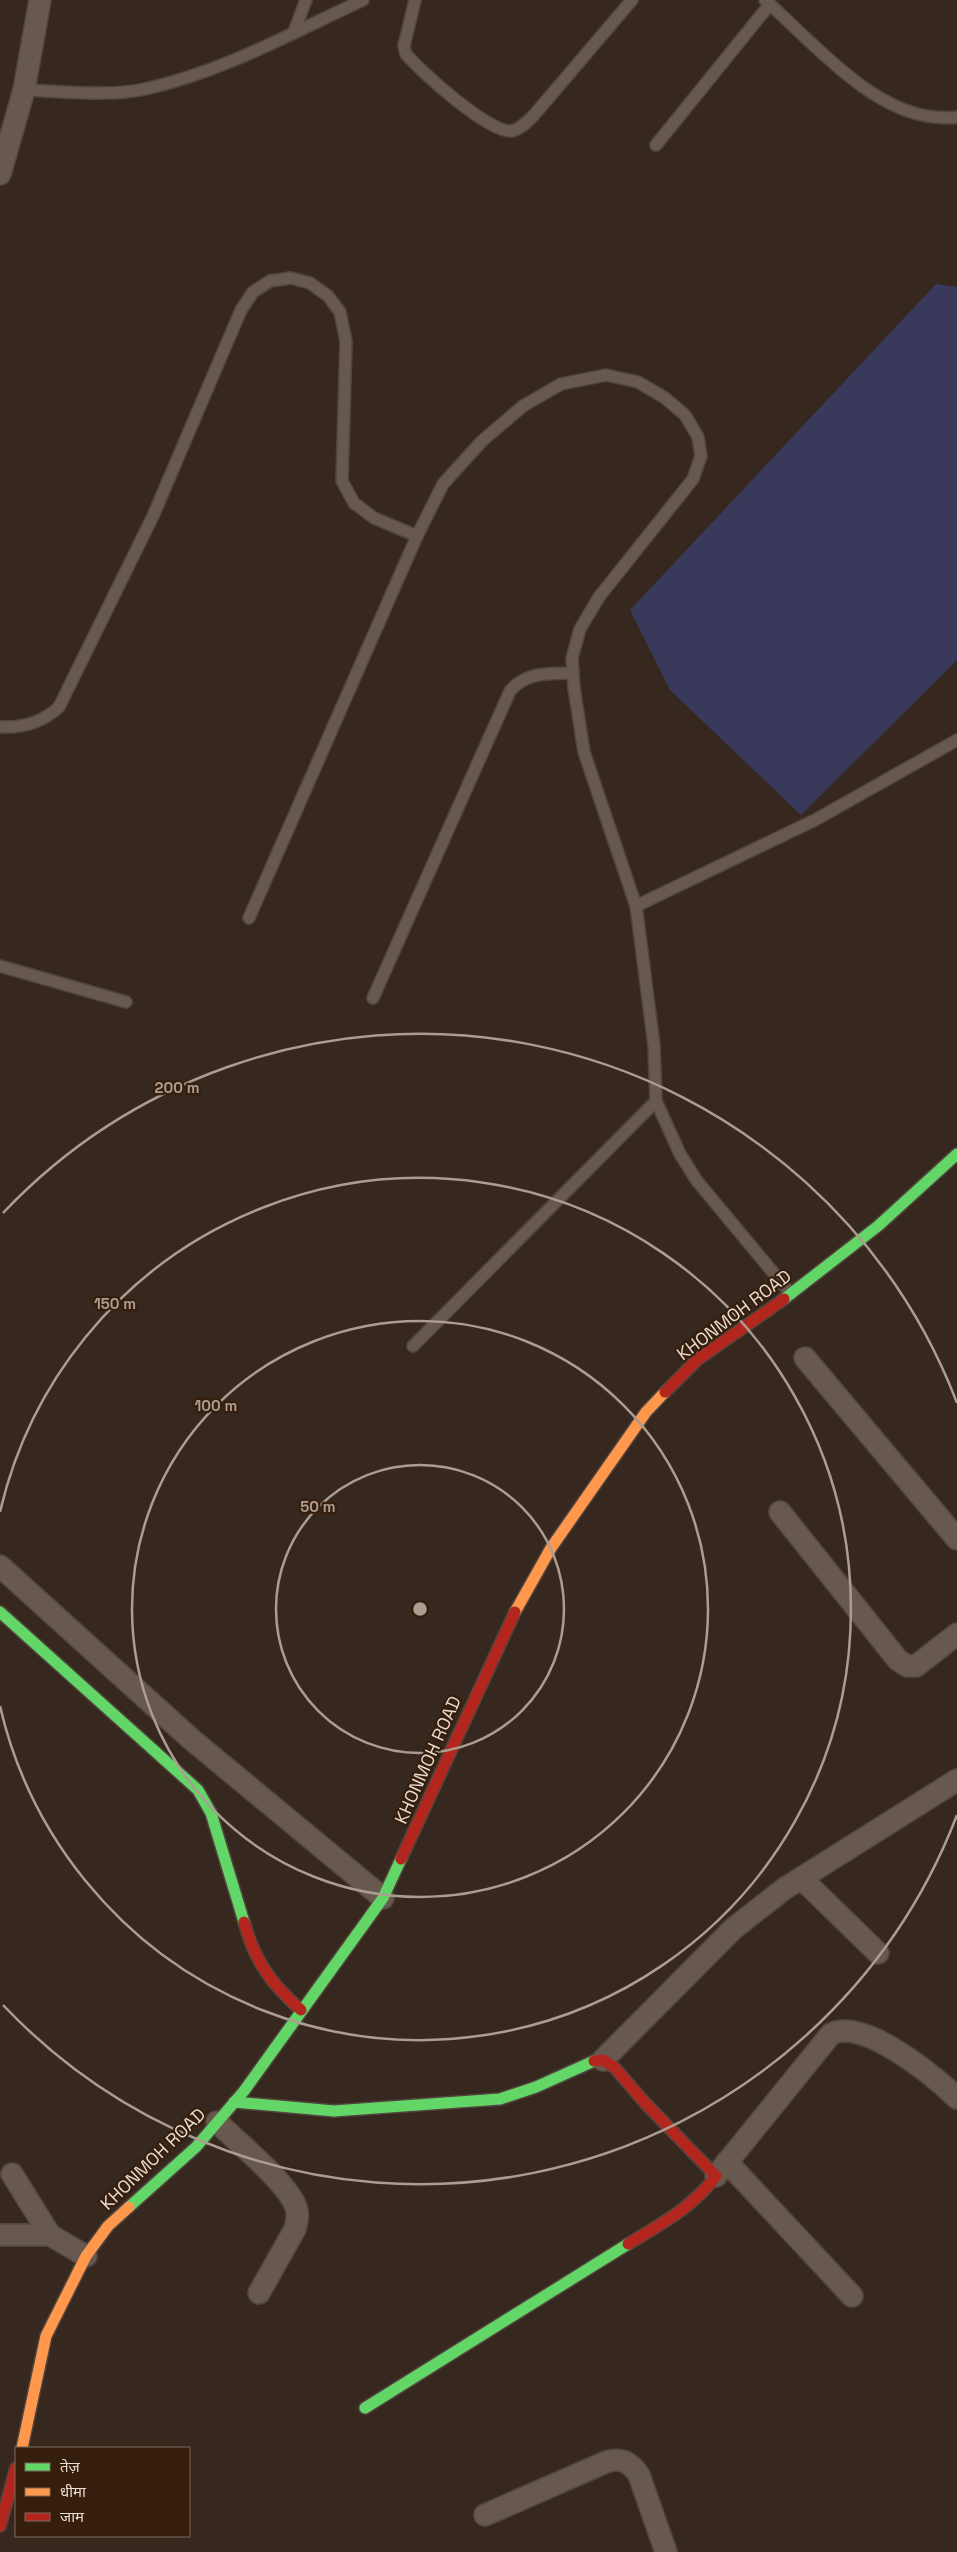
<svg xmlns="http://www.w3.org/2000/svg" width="957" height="2552" viewBox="0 0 957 2552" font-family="'Space Grotesk','Noto Sans Devanagari',sans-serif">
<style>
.green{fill:#38395b}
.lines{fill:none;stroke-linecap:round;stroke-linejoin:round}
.lane-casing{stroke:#51453d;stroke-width:14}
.street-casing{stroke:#51453d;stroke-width:24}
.fast-casing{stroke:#51453d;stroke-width:14}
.slow-casing{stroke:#51453d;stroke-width:14}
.jam-casing{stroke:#51453d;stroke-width:14}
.lane{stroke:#67594f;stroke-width:11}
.street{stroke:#67594f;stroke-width:21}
.fast{stroke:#63d668;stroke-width:11}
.slow{stroke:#ff974d;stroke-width:11}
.jam{stroke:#b3261e;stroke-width:11}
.ring{fill:none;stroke:#ac9c91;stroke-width:2.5}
.labels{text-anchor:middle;stroke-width:4.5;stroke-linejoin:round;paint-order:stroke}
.street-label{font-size:18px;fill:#ebdacf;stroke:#351e0c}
.centre{fill:#ac9c91;stroke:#351e0c;stroke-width:2.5}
.ring-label{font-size:15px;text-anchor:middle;font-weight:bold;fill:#ac9c91;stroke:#351e0c;stroke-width:4.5;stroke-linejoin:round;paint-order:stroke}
</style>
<rect width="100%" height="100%" fill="#36281f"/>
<path class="green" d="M936,284L957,287V660L801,815L670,690L630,610Z"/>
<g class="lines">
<defs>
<g id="lane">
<path d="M415,0L404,46L406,54C421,72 490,134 512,131C521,129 528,121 534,115L632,0"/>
<path d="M765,0C812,41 870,111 934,117C942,117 950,119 957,117"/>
<path d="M294,32L306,0"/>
<path d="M24,90C62,91 108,97 145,89C222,72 292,33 363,0"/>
<path d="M656,145L770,4"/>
<path d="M0,727C23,728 43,722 59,707L153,516L241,310L253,292L270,281L291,278L310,283L328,296L340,312L346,341L342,481L354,503L374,518L417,536"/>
<path d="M636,906L815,820L957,740"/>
<path d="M249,918L417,536L443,484L482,441L523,406L561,384L606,375L638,382L665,398L685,415L698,437L701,456L693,479L599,597L580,629L572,658L574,688L584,752L636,906L654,1045L656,1101L680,1154L697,1181L791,1294"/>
<path d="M0,966L126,1002"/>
<path d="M373,998L510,691C527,671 549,674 573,673"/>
<path d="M413,1346L656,1101"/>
</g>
<g id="street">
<path d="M0,174L24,90L40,0"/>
<path d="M805,1358L957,1539"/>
<path d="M780,1512L898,1660L907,1666H916L957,1634"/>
<path d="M0,1566L191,1739L383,1898"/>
<path d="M801,1878L878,1953"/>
<path d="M603,2060L733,1929L784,1889L957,1780"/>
<path d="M217,2122C237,2142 287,2182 296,2207C299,2215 297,2221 295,2229L259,2293"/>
<path d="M727,2162L852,2296"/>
<path d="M12,2174L50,2235"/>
<path d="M716,2176L831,2034C863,2017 934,2076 957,2098"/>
<path d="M0,2235H50L86,2256"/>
<path d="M485,2515L606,2462C622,2457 630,2462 639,2475L666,2552"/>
</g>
<g id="fast">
<path d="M784,1299L878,1226L957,1154"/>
<path d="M0,1612L198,1790L211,1813L244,1922"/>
<path d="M234,2102L334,2111L500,2099L536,2087L594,2061"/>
<path d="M129,2207L196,2147L244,2091L383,1898L401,1859"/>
<path d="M365,2408L628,2244"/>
</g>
<g id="slow">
<path d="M515,1612L551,1548L646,1412L665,1392"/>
<path d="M22,2448L46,2336L86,2256L108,2226L129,2207"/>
</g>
<g id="jam">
<path d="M665,1392L697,1360L784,1299"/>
<path d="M401,1859L515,1612"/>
<path d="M244,1922C255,1961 270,1983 301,2010"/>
<path d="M594,2061L603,2060L614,2067L646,2104L716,2176C693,2207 661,2224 628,2244"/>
<path d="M0,2526L16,2468"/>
</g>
</defs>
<use href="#lane" class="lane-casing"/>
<use href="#street" class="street-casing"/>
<use href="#fast" class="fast-casing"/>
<use href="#slow" class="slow-casing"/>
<use href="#jam" class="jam-casing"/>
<use href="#lane" class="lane"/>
<use href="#street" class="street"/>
<use href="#fast" class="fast"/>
<use href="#slow" class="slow"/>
<use href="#jam" class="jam"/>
</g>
<g class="ring">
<circle cx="420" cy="1609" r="144"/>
<circle cx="420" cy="1609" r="288"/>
<path d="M0 1512A431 431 0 1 1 0 1706"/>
<path d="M957 1815A575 575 0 0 1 3 2005M3 1213A575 575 0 0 1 957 1403"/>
</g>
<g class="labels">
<g class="street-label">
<text transform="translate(734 1315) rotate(-37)" y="6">KHONMOH ROAD</text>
<text transform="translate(428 1760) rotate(-66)" y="6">KHONMOH ROAD</text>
<text transform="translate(153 2159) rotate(-44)" y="6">KHONMOH ROAD</text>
</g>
</g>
<circle cx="420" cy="1609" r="8" class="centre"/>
<g class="ring-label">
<text x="177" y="1093">200 m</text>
<text x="115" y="1309">150 m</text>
<text x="216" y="1411">100 m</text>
<text x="318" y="1512">50 m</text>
</g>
<rect x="15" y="2447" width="175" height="90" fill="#351e0c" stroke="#7e695a"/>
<rect x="25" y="2463" width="25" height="8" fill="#63d668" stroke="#7e695a"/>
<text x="60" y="2472" font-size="15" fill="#ebdacf">तेज़</text>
<rect x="25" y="2488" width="25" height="8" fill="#ff974d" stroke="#7e695a"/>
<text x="60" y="2497" font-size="15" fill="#ebdacf">धीमा</text>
<rect x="25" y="2513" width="25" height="8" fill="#b3261e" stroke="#7e695a"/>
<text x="60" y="2522" font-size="15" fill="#ebdacf">जाम</text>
</svg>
